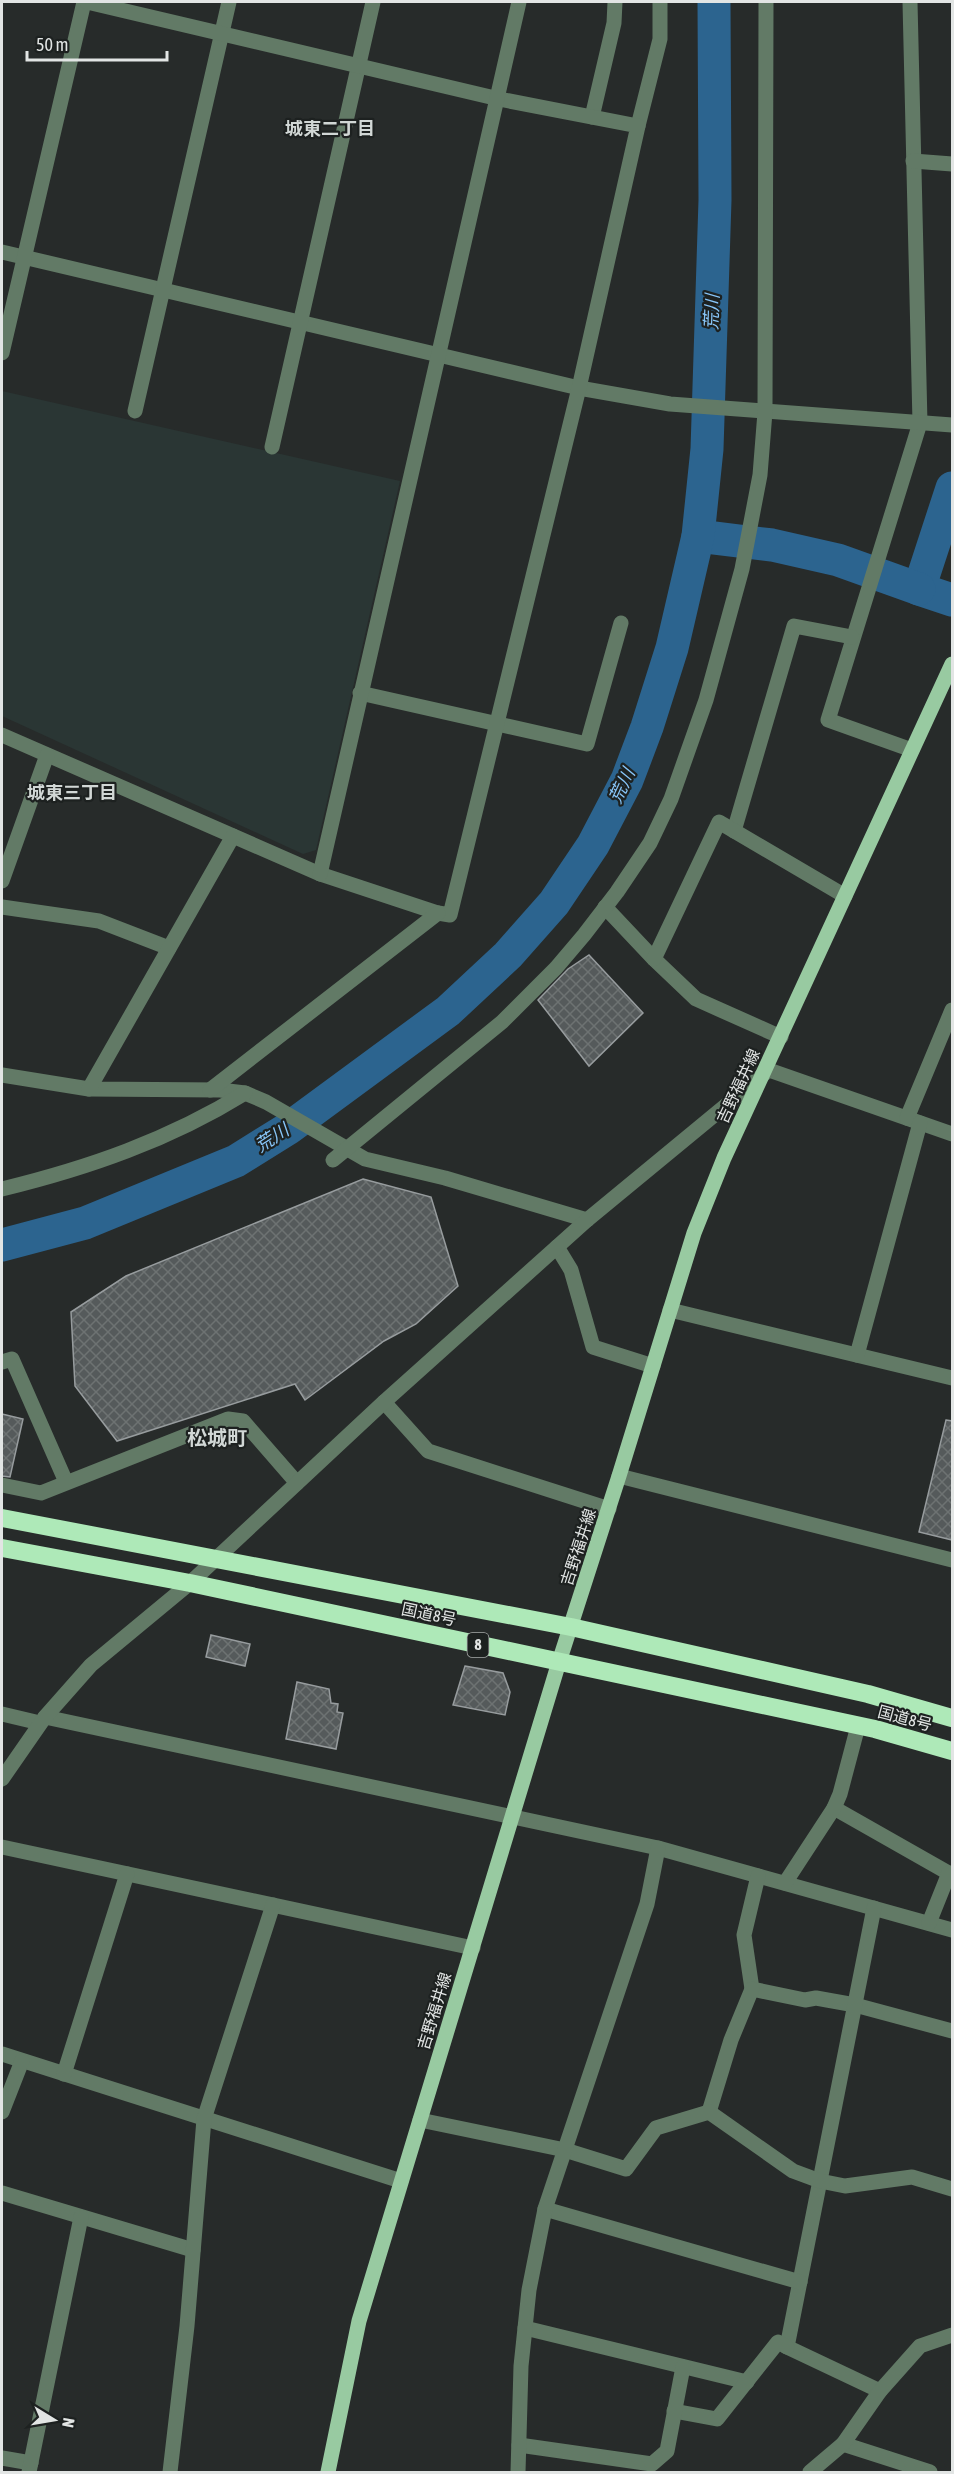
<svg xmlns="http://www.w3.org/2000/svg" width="954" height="2474" viewBox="0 0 954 2474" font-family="'Asap Condensed','Noto Sans JP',sans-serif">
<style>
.built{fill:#2a3634}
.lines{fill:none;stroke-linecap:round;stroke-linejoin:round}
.river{stroke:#2c648f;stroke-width:33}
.building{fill:url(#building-cross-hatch);stroke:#979c9e;stroke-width:1.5}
.minor{stroke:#627a66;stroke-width:15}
.major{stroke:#98caa1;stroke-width:15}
.highway{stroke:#aee9b8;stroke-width:18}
.labels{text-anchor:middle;stroke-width:4.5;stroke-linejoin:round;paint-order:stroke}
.shield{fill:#1d2120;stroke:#a7aaa9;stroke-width:1.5}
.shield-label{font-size:15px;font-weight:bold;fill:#e2e5e4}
.street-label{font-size:16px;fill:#e2e5e4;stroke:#1d2120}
.neighbourhood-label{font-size:18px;font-weight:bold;fill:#d1d7d5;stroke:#1d2120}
.water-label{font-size:18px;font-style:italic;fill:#88c6f9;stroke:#1d2120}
.quarter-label{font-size:20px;font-weight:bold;fill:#d1d7d5;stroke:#1d2120}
</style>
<defs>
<pattern id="building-cross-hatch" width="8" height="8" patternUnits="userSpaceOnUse" patternTransform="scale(1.5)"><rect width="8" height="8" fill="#555a5b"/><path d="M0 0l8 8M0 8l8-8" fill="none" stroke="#6d7272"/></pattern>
</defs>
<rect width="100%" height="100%" fill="#272b2a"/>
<path class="built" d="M2,391L400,481L316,850L303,854L2,716Z"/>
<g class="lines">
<g class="river">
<path d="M952,488L919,589L952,600"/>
<path d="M698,536L772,545L838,560L919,589"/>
<path d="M2,1245L85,1223L236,1161L289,1128L448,1011L508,955L554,903L593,845L627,780L647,727L672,648L698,536L707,449L715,200L714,2"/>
</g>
</g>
<g class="building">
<path d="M589,955L643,1013L589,1066L538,1000L568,969Z"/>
<path d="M363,1179L431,1197L458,1286L416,1324L384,1341L305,1400L295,1384L117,1441L75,1386L71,1312L126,1276Z"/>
<path d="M2,1414L23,1419L10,1477L2,1476Z"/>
<path d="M946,1420L952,1421V1540L919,1532Z"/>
<path d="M211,1635L250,1644L245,1666L206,1657Z"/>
<path d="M465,1666L503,1673L510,1692L505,1715L453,1705Z"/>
<path d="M297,1682L329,1689L331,1703L338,1704L337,1712L343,1713L336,1749L286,1739Z"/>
</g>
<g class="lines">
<g class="minor">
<path d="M910,2L920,423L828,720L912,750"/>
<path d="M592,117L614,23L615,2"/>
<path d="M638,126L660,39V2"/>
<path d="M913,161L952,164"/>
<path d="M2,252L579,388L670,404L952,425"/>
<path d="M2,353L84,2"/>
<path d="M135,411L229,2"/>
<path d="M272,447L373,2"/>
<path d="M360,693L587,744L621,623"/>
<path d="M2,735L320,874L438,913L450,915L579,388L638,126L499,99L87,2"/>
<path d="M734,831L794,626L852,637"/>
<path d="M320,874L519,2"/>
<path d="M2,881L47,755"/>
<path d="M2,907L99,921L169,948"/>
<path d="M605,907L654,959L696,999L781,1037"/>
<path d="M654,959L719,822L845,896"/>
<path d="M766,1069L952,1134"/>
<path d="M2,1075L89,1089L220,1090L245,1093L266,1102L365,1159L445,1178L587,1220"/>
<path d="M89,1089L233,836"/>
<path d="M210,1090L438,913"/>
<path d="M907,1118L952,1010"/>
<path d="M333,1160L502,1022L556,968L584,935L617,892L650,843L671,799L706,700L742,569L760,475L765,412L766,2"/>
<path d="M2,1189C88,1168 169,1140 245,1093"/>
<path d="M557,1247L571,1270L593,1347L653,1366"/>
<path d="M670,1310L952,1378"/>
<path d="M857,1355L920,1123"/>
<path d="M2,1362L12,1359L66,1482"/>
<path d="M384,1402L428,1451L609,1509"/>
<path d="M619,1476L952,1560"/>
<path d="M2,1485L41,1493L228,1419L243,1421L297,1483"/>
<path d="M2,1714L40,1723"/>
<path d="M45,1717L658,1848L952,1930"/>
<path d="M2,1779L45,1717L91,1665L190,1583L384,1402L587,1220L764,1074"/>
<path d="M834,1808L952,1875"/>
<path d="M2,1847L473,1948"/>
<path d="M758,1876L744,1935L752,1989L805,2000L816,1998L855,2005L952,2031"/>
<path d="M785,1883L834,1808L840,1794L858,1726"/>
<path d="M874,1908L787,2347L880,2391"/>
<path d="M929,1923L949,1873"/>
<path d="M2,2054L401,2181"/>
<path d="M64,2074L127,1874"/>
<path d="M2,2112L22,2061"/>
<path d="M709,2112L731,2040L752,1989"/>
<path d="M420,2120L565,2150L626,2169L656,2128L709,2112L793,2171L820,2181L845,2186L912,2177L952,2189"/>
<path d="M2,2193L193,2250"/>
<path d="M545,2209L800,2282"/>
<path d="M525,2328L747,2382"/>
<path d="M674,2411L717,2419L778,2342L787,2347"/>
<path d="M843,2444L930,2472"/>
<path d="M519,2445L652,2464L667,2451L683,2367"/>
<path d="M2,2458L31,2463"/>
<path d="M29,2472L81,2217"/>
<path d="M170,2472L187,2326L204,2119L273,1905"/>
<path d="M518,2472L521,2366L529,2290L545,2209L647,1904L658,1848"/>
<path d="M810,2472L843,2444L880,2391L920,2346L952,2335"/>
</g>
<path class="major" d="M328,2472L359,2321L559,1662L619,1476L694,1233L724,1158L952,664"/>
<g class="highway">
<path d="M2,1518L571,1627L868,1694L952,1718"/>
<path d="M2,1548L190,1583L875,1729L952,1751"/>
</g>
</g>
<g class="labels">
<rect class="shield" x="467.5" y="1633" width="21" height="24" rx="4.5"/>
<g class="shield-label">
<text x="478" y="1650">8</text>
</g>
<g class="street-label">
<text transform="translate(738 1086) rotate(-65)" y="6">吉野福井線</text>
<text transform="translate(578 1547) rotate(-72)" y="6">吉野福井線</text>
<text transform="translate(429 1614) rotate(12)" y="6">国道8号</text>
<text transform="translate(905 1718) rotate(15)" y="6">国道8号</text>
<text transform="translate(434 2011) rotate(-73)" y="6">吉野福井線</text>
</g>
<g class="neighbourhood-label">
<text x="330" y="135">城東二丁目</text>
<text x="72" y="799">城東三丁目</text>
</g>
<g class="water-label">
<text transform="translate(712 312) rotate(-88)" y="6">荒川</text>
<text transform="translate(622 786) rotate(-65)" y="6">荒川</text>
<text transform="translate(272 1138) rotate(-33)" y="6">荒川</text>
</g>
<g class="quarter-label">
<text x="217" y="1445">松城町</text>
</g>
</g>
<rect width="954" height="2474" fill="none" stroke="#e2e5e4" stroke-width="6"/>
<g transform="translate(54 2420) rotate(101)" stroke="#1d2120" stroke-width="4.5" paint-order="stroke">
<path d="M0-4.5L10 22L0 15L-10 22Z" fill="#e2e5e4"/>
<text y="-9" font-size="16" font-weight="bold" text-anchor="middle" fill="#e2e5e4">N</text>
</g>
<path d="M27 51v9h140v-9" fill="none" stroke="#e2e5e4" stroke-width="3"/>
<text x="36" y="51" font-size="18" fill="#e2e5e4" stroke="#1d2120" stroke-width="4.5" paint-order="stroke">50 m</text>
</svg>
